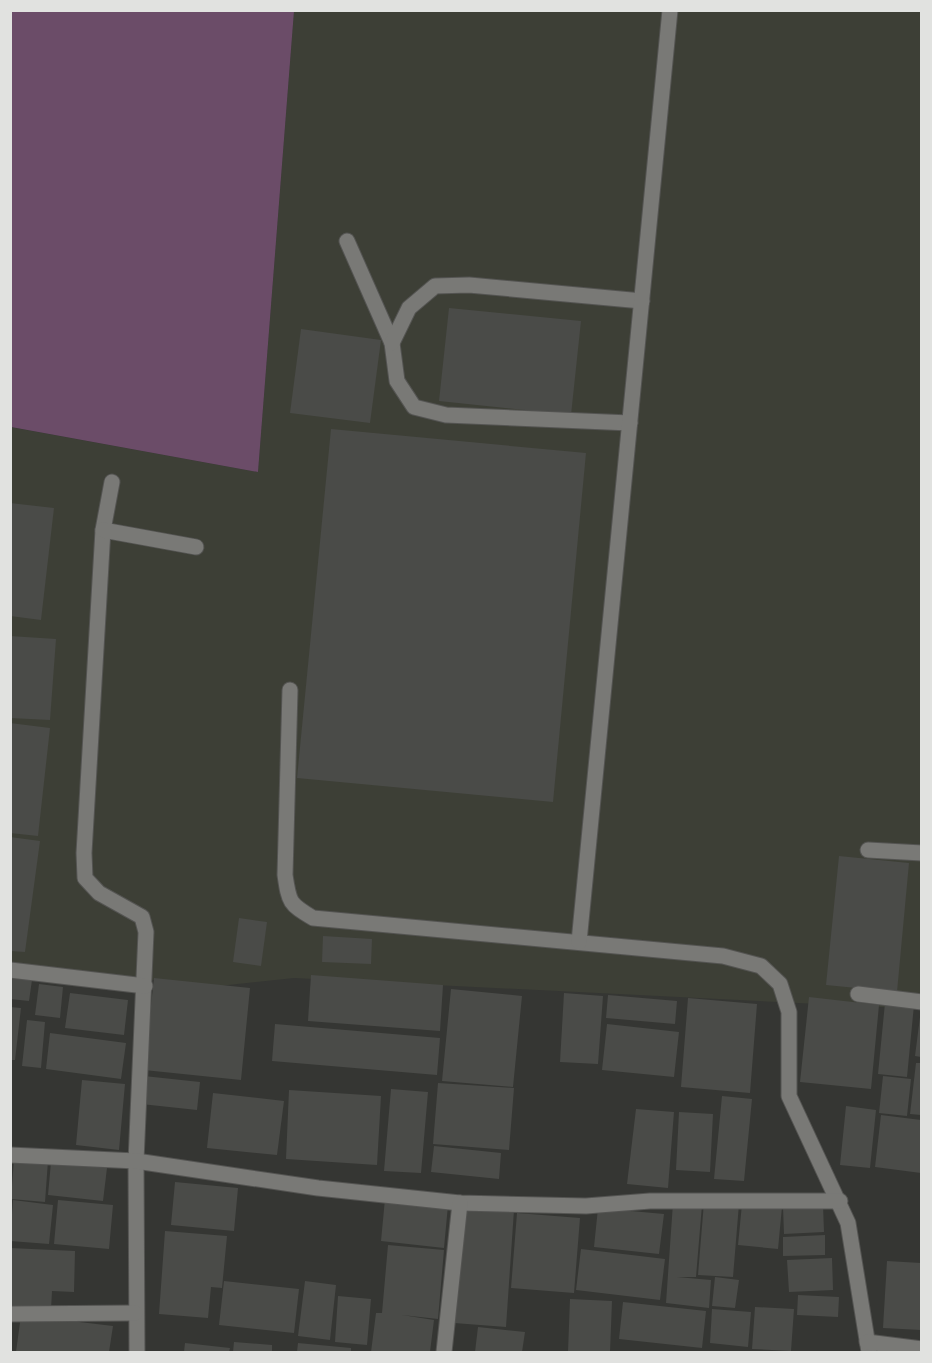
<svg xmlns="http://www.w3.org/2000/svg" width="932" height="1363" viewBox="0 0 932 1363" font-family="Poppins,sans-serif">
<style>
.built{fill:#3d3f36}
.green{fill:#6b4c68}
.building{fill:#4a4b48}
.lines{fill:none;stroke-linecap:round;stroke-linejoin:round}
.minor-casing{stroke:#545452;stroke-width:17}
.minor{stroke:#797976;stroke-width:15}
</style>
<rect width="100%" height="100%" fill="#353633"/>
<path class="built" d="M294,11H921V1009L294,978L219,986L11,967L10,427L258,472Z"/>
<path class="green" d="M10,11H294L258,472L11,427Z"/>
<g class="building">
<path d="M449,308L581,321L571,415L439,401Z"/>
<path d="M301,329L381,340L370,423L290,413Z"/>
<path d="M331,429L586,453L553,802L297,778Z"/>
<path d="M10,503L54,508L41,620L10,616Z"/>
<path d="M10,636L56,639L50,720L10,718Z"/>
<path d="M10,723L50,728L38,836L10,833Z"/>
<path d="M10,837L40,841L25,952L10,951Z"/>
<path d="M839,856L909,863L897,992L826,985Z"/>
<path d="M239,918L267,922L261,966L233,962Z"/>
<path d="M323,936L372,939L371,964L322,962Z"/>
<path d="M311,975L443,985L440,1031L308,1021Z"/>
<path d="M10,977L32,980L29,1001L10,999Z"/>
<path d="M154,978L250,988L241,1080L144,1070Z"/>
<path d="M39,984L63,987L60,1018L35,1015Z"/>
<path d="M451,989L522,996L513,1087L442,1081Z"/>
<path d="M70,993L128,1000L124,1035L65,1028Z"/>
<path d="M564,993L603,996L598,1064L560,1062Z"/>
<path d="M608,995L677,1001L675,1024L606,1018Z"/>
<path d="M809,997L879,1005L871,1089L800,1082Z"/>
<path d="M688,998L757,1004L750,1093L681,1087Z"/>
<path d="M885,1003L914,1005L907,1077L878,1074Z"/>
<path d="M10,1007L21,1008L15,1060H10Z"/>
<path d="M920,1017H921V1057L915,1056Z"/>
<path d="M27,1020L45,1022L41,1068L22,1066Z"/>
<path d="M275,1024L440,1038L437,1075L272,1061Z"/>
<path d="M607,1024L679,1032L674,1077L602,1070Z"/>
<path d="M50,1033L126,1043L121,1079L46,1069Z"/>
<path d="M916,1063H921V1115L910,1114Z"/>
<path d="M144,1076L200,1082L197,1110L141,1104Z"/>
<path d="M883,1076L911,1079L907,1116L879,1113Z"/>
<path d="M82,1080L125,1084L119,1150L76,1145Z"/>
<path d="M438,1083L514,1088L509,1150L433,1144Z"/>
<path d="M391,1089L428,1092L421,1173L384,1171Z"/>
<path d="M289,1090L381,1096L377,1165L286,1159Z"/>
<path d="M213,1093L284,1101L277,1155L207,1148Z"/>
<path d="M722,1096L752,1099L744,1181L714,1179Z"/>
<path d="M846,1106L876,1110L870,1168L840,1165Z"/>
<path d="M636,1109L674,1112L668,1188L627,1184Z"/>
<path d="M679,1112L713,1114L710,1172L676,1170Z"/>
<path d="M881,1115L921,1120V1173L875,1167Z"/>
<path d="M434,1146L501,1153L499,1179L431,1172Z"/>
<path d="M14,1159L48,1161L45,1202L11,1199Z"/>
<path d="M51,1162L107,1168L103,1201L48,1195Z"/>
<path d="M175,1182L238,1188L234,1231L171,1225Z"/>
<path d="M385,1199L448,1205L444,1248L381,1241Z"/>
<path d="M13,1200L53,1205L49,1244L10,1241Z"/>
<path d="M58,1200L113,1205L109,1249L54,1244Z"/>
<path d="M704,1202L739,1204L733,1277L698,1275Z"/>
<path d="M673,1203L702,1205L696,1277H677L711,1280L709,1308L666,1303Z"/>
<path d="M742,1204L782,1207L778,1249L738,1245Z"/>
<path d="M823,1205L824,1232L784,1234L783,1207Z"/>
<path d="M463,1206L514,1210L506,1327L454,1323Z"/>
<path d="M598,1208L664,1214L659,1254L594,1247Z"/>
<path d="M517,1213L580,1218L574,1293L511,1288Z"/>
<path d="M165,1231L227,1236L222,1288L211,1287L208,1318L159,1314Z"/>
<path d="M825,1235V1255L783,1256V1237Z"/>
<path d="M388,1245L444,1250L438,1319L402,1315L434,1320L430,1352H371L376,1313H382Z"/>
<path d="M10,1248L75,1251L74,1292L52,1291L51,1310L10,1308Z"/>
<path d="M581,1249L665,1259L660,1300L576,1290Z"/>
<path d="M832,1258L833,1290L789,1292L787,1260Z"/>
<path d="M887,1261L921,1263V1330L883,1328Z"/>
<path d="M715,1277L739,1280L735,1308L712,1306Z"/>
<path d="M224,1281L299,1289L294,1333L219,1325Z"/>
<path d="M305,1281L336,1285L330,1340L298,1336Z"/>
<path d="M798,1295L839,1297L838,1317L797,1315Z"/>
<path d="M338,1296L371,1299L367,1345L335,1342Z"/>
<path d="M570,1299L612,1301L610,1352H568Z"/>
<path d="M623,1302L706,1311L702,1348L619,1339Z"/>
<path d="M755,1307L794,1309L791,1351L752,1349Z"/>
<path d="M712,1309L751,1312L748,1347L710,1343Z"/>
<path d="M21,1315L113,1326L109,1352H16Z"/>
<path d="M478,1327L525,1332L522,1352H475Z"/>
<path d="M234,1342L272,1345V1352H233Z"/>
<path d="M185,1343L230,1348L229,1352H184Z"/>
<path d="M298,1343L351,1348V1352H297Z"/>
</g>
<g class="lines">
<defs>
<g id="minor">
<path d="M347,241L392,343L397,381L414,407L446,415L630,423"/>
<path d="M392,343L409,308L435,286L469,285L642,301"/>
<path d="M112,482L103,530L84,853L85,878L99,893L142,917L146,932L136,1161L137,1352"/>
<path d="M103,530L196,547"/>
<path d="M290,690L285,875C289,902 289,904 313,918L723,956L761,966L780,984L789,1012V1096L848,1223L869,1352"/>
<path d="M868,850L922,853"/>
<path d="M579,942L670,10"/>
<path d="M10,970L145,986"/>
<path d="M858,994L922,1002"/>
<path d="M10,1155L136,1161L318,1188L460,1203L586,1206L650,1201H840"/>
<path d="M10,1314L135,1313"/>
<path d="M867,1342L922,1349"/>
<path d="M444,1352L460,1203"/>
</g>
</defs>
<use href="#minor" class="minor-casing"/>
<use href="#minor" class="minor"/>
</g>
<rect width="932" height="1363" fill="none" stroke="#e1e2e0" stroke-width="24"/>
</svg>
